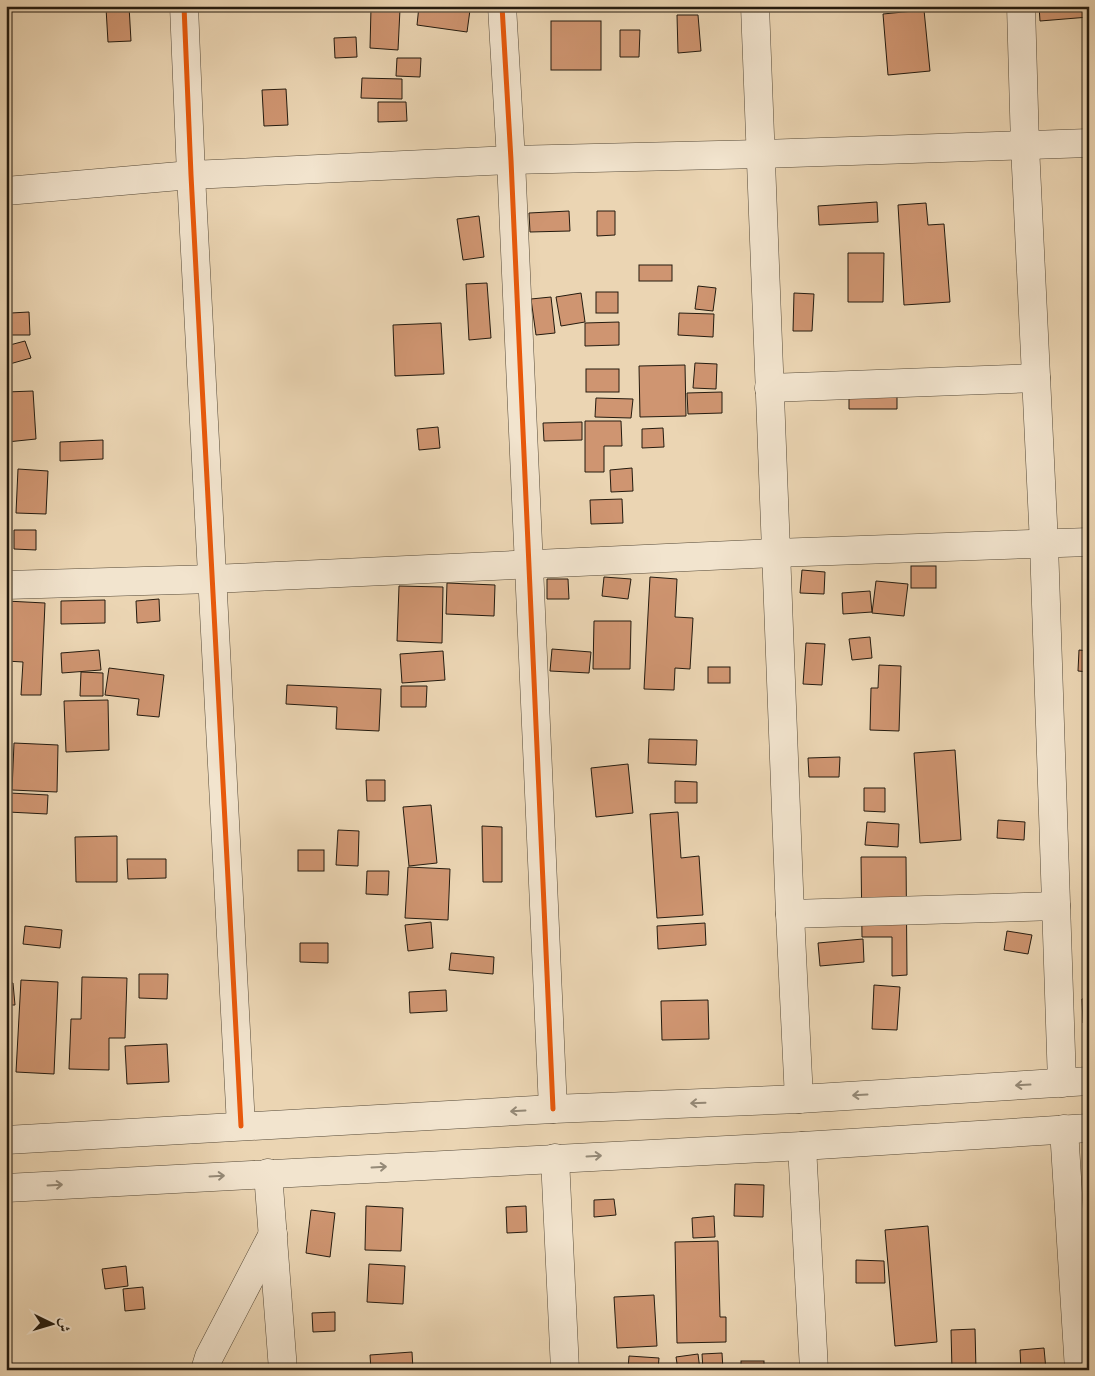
<svg xmlns="http://www.w3.org/2000/svg" width="1095" height="1376" viewBox="0 0 1095 1376" font-family="Vollkorn,Amiri,serif">
<style>
.building{fill:#cf9571;stroke:#241b0f}
.lines{fill:none;stroke-linecap:round;stroke-linejoin:round}
.minor-casing{stroke:#564a38;stroke-width:29}
.minor{stroke:#f2e4ce;stroke-width:28}
.cycleway-casing{stroke:#f2e4ce;stroke-width:8}
.cycleway{stroke:#e8590c;stroke-width:5}
.oneway{stroke:#958a78}
</style>
<rect width="100%" height="100%" fill="#ebd5b3"/>
<filter id="stains"><feTurbulence type="fractalNoise" baseFrequency=".004" numOctaves="4"/><feColorMatrix values="0 0 0 0 .2 0 0 0 0 .09 0 0 0 0 .02 0 0 0 .5 -.17"/></filter>
<radialGradient id="worn" r=".72"><stop offset=".6" stop-color="#630" stop-opacity="0"/><stop offset="1" stop-color="#630" stop-opacity=".3"/></radialGradient>
<g class="building">
<path d="M129,6L131,41L108,42L106,8Z"/>
<path d="M419,6H441L470,10L467,32L417,25Z"/>
<path d="M1039,6H1089V17L1040,21Z"/>
<path d="M371,8L400,9L398,50L370,48Z"/>
<path d="M924,10L930,71L888,75L883,14Z"/>
<path d="M677,15H698L701,51L678,53Z"/>
<rect x="551" y="21" width="50" height="49"/>
<path d="M620,30H640L639,57H620Z"/>
<path d="M356,37L357,57L335,58L334,38Z"/>
<path d="M397,58H421L420,77L396,76Z"/>
<path d="M362,78L402,79V99L361,98Z"/>
<path d="M286,89L288,125L264,126L262,90Z"/>
<path d="M378,102H406L407,121L378,122Z"/>
<path d="M877,202L878,222L819,225L818,206Z"/>
<path d="M926,203L928,225L944,224L950,302L904,305L898,205Z"/>
<path d="M569,211L570,231L530,232L529,213Z"/>
<path d="M597,211H615V235L597,236Z"/>
<path d="M479,216L484,257L463,260L457,219Z"/>
<path d="M848,253H884L883,302H848Z"/>
<rect x="639" y="265" width="33" height="16"/>
<path d="M487,283L491,338L469,340L466,284Z"/>
<path d="M698,286L716,288L713,311L695,309Z"/>
<path d="M6,287H10L11,313L29,312L30,335H6Z"/>
<rect x="596" y="292" width="22" height="21"/>
<path d="M581,293L585,322L561,326L556,297Z"/>
<path d="M794,293L814,294L812,331H793Z"/>
<path d="M551,297L555,333L536,335L531,299Z"/>
<path d="M679,313L714,314L713,337L678,335Z"/>
<path d="M619,322V345L585,346V323Z"/>
<path d="M441,323L444,374L395,376L393,325Z"/>
<path d="M25,341L31,358L6,365V346Z"/>
<path d="M695,363L717,364L716,389L693,388Z"/>
<path d="M685,365L686,416L640,417L639,366Z"/>
<rect x="586" y="369" width="33" height="23"/>
<path d="M897,388V409H849V389Z"/>
<path d="M33,391L36,439L7,442L6,392Z"/>
<path d="M722,392V413L688,414L687,393Z"/>
<path d="M596,398L633,399L631,418L595,417Z"/>
<path d="M585,421H621L622,446H604V472H585Z"/>
<path d="M582,422V440L544,441L543,423Z"/>
<path d="M438,427L440,448L419,450L417,429Z"/>
<path d="M663,428L664,447L642,448V429Z"/>
<path d="M103,440V459L60,461V442Z"/>
<path d="M632,468L633,491L611,492L610,470Z"/>
<path d="M18,469L48,471L46,514L16,513Z"/>
<path d="M622,499L623,523L591,524L590,500Z"/>
<path d="M14,530H36V550L14,549Z"/>
<rect x="911" y="566" width="25" height="22"/>
<path d="M802,570L825,572L824,594L800,593Z"/>
<path d="M604,577L631,579L628,599L602,596Z"/>
<path d="M650,577L677,579L675,617L693,618L690,669L675,668L674,690L644,689Z"/>
<path d="M547,579H568L569,599H547Z"/>
<path d="M876,581L908,584L904,616L872,613Z"/>
<path d="M447,583L495,585L494,616L446,614Z"/>
<path d="M399,586L443,587L442,643L397,641Z"/>
<path d="M870,591L872,612L843,614L842,593Z"/>
<path d="M159,599L160,621L137,623L136,601Z"/>
<path d="M105,600V623L61,624V601Z"/>
<path d="M6,601L45,603L41,695H21L23,662L6,661Z"/>
<path d="M1086,605H1089V650H1084Z"/>
<path d="M594,621H631L630,669H593Z"/>
<path d="M870,637L872,658L852,660L849,639Z"/>
<path d="M806,643L825,644L822,685L803,684Z"/>
<path d="M552,649L591,652L589,673L550,671Z"/>
<path d="M99,650L101,670L62,673L61,653Z"/>
<path d="M1079,650L1089,651V672L1078,671Z"/>
<path d="M443,651L445,680L402,683L400,654Z"/>
<path d="M879,665L901,666L899,731L870,730L871,688H878Z"/>
<rect x="708" y="667" width="22" height="16"/>
<path d="M109,668L164,675L159,717L137,715L139,699L105,695Z"/>
<path d="M81,672L103,673V696H80Z"/>
<path d="M287,685L381,689L379,731L336,729L337,707L286,704Z"/>
<path d="M401,686H427L426,707H401Z"/>
<path d="M108,700L109,750L66,752L64,701Z"/>
<path d="M649,739L697,740L696,765L648,763Z"/>
<path d="M14,743L58,745L57,792L12,790Z"/>
<path d="M955,750L961,840L920,843L914,753Z"/>
<path d="M840,757L839,777H809L808,758Z"/>
<path d="M628,764L633,813L596,817L591,768Z"/>
<path d="M366,780H385V801H367Z"/>
<path d="M675,781L697,782V803H675Z"/>
<path d="M864,788H885V812L864,811Z"/>
<path d="M10,793L48,795L47,814L8,812Z"/>
<path d="M431,805L437,863L409,866L403,807Z"/>
<path d="M678,812L681,858L699,856L703,915L657,918L650,814Z"/>
<path d="M998,820L1025,822L1024,840L997,838Z"/>
<path d="M867,822L899,824L898,847L865,845Z"/>
<path d="M482,826L502,827V882H483Z"/>
<path d="M338,830L359,831L358,866L336,865Z"/>
<path d="M117,836V882H76L75,837Z"/>
<rect x="298" y="850" width="26" height="21"/>
<path d="M861,857H906L907,975L892,976V937H862Z"/>
<path d="M127,859H166V878L128,879Z"/>
<path d="M408,867L450,869L448,920L405,918Z"/>
<path d="M367,871H389L388,895L366,894Z"/>
<path d="M431,922L433,948L408,951L405,925Z"/>
<path d="M705,923L706,945L658,949L657,926Z"/>
<path d="M25,926L62,930L60,948L23,944Z"/>
<path d="M1007,931L1032,935L1028,954L1004,950Z"/>
<path d="M863,939L864,962L820,966L818,943Z"/>
<path d="M300,943H328V963L300,962Z"/>
<path d="M451,953L494,957L493,974L449,970Z"/>
<path d="M139,974H168L167,999L139,998Z"/>
<path d="M82,977L127,978L125,1038H109V1070L69,1069L71,1019H81Z"/>
<path d="M21,980L58,982L54,1074L16,1072Z"/>
<path d="M6,983H13L15,1005H6Z"/>
<path d="M874,985L900,987L897,1030L872,1029Z"/>
<path d="M446,990L447,1011L410,1013L409,992Z"/>
<path d="M1089,998V1023H1083L1082,999Z"/>
<path d="M708,1000L709,1039L662,1040L661,1001Z"/>
<path d="M167,1044L169,1082L127,1084L125,1046Z"/>
<path d="M1085,1179H1089V1203H1087Z"/>
<path d="M735,1184L764,1185L763,1217L734,1216Z"/>
<path d="M614,1199L616,1215L594,1217V1200Z"/>
<path d="M366,1206L403,1208L401,1251L365,1250Z"/>
<path d="M526,1206L527,1232L507,1233L506,1207Z"/>
<path d="M311,1210L335,1213L330,1257L306,1253Z"/>
<path d="M714,1216L715,1237L693,1238L692,1218Z"/>
<path d="M928,1226L937,1342L895,1346L885,1230Z"/>
<path d="M718,1241L720,1317H726V1342L677,1343L675,1242Z"/>
<path d="M1087,1243H1089V1290L1085,1289Z"/>
<path d="M856,1260L884,1261L885,1283H856Z"/>
<path d="M369,1264L405,1266L403,1304L367,1302Z"/>
<path d="M126,1266L128,1286L105,1289L102,1269Z"/>
<path d="M143,1287L145,1309L125,1311L123,1289Z"/>
<path d="M654,1295L657,1346L617,1348L614,1297Z"/>
<path d="M335,1312V1331L313,1332L312,1313Z"/>
<path d="M975,1329L976,1370H952L951,1330Z"/>
<path d="M1044,1348L1046,1370H1021L1020,1350Z"/>
<path d="M412,1352L413,1370H371L370,1355Z"/>
<path d="M722,1353L723,1370H703L702,1354Z"/>
<path d="M698,1354L700,1370H678L676,1357Z"/>
<path d="M629,1356L659,1358L658,1370H628Z"/>
<rect x="741" y="1361" width="23" height="9"/>
</g>
<g class="lines">
<defs>
<g id="minor">
<path d="M184,6L191,175L241,1126"/>
<path d="M502,6L511,160L553,1109"/>
<path d="M755,6L790,914L799,1099"/>
<path d="M1021,6L1025,146L1044,544L1062,1083"/>
<path d="M6,191L191,175L511,160L760,154L1089,143"/>
<path d="M769,388L1036,378"/>
<path d="M6,585L213,579L775,553L1089,542"/>
<path d="M790,914L1056,906"/>
<path d="M1064,1129L1079,1370"/>
<path d="M6,1140L553,1109L799,1099L1089,1081"/>
<path d="M802,1146L814,1370"/>
<path d="M555,1158L565,1370"/>
<path d="M268,1173L283,1370"/>
<path d="M6,1188L802,1146L1089,1128"/>
<path d="M205,1370L209,1357L273,1234"/>
</g>
</defs>
<use href="#minor" class="minor-casing"/>
<use href="#minor" class="minor"/>
<defs>
<g id="cycleway">
<path d="M184,6L191,175L241,1126"/>
<path d="M502,6L511,160L553,1109"/>
</g>
</defs>
<use href="#cycleway" class="cycleway-casing"/>
<use href="#cycleway" class="cycleway"/>
</g>
<defs><path id="oneway-shaft" d="M-6 0H5M1.5-3L5.5 0L1.5 3" fill="none" stroke-width="1.6" stroke-linecap="round" stroke-linejoin="round" transform="scale(1.25)"/></defs>
<g class="oneway">
<use href="#oneway-shaft" transform="translate(1023 1085) rotate(177)"/>
<use href="#oneway-shaft" transform="translate(860 1095) rotate(177)"/>
<use href="#oneway-shaft" transform="translate(698 1103) rotate(178)"/>
<use href="#oneway-shaft" transform="translate(518 1111) rotate(177)"/>
<use href="#oneway-shaft" transform="translate(594 1156) rotate(-3)"/>
<use href="#oneway-shaft" transform="translate(379 1167) rotate(-3)"/>
<use href="#oneway-shaft" transform="translate(217 1176) rotate(-3)"/>
<use href="#oneway-shaft" transform="translate(55 1185) rotate(-3)"/>
</g>
<rect width="1095" height="1376" fill="none" stroke="#ebd5b3" stroke-width="25"/>
<rect x="8" y="8" width="1080" height="1361" fill="none" stroke="#241b0f" stroke-width="2.5"/>
<rect x="12" y="12" width="1070" height="1351" fill="none" stroke="#241b0f"/>
<g transform="translate(52 1324) rotate(95)" stroke="#f2e4ce" stroke-width="4" paint-order="stroke">
<path d="M0-4L9 19L0 12L-9 19Z" fill="#241b0f"/>
<text y="-8" font-size="14" font-weight="bold" text-anchor="middle" fill="#241b0f">ش</text>
</g>
<rect width="100%" height="100%" filter="url(#stains)"/>
<rect width="100%" height="100%" fill="url(#worn)"/>
</svg>
